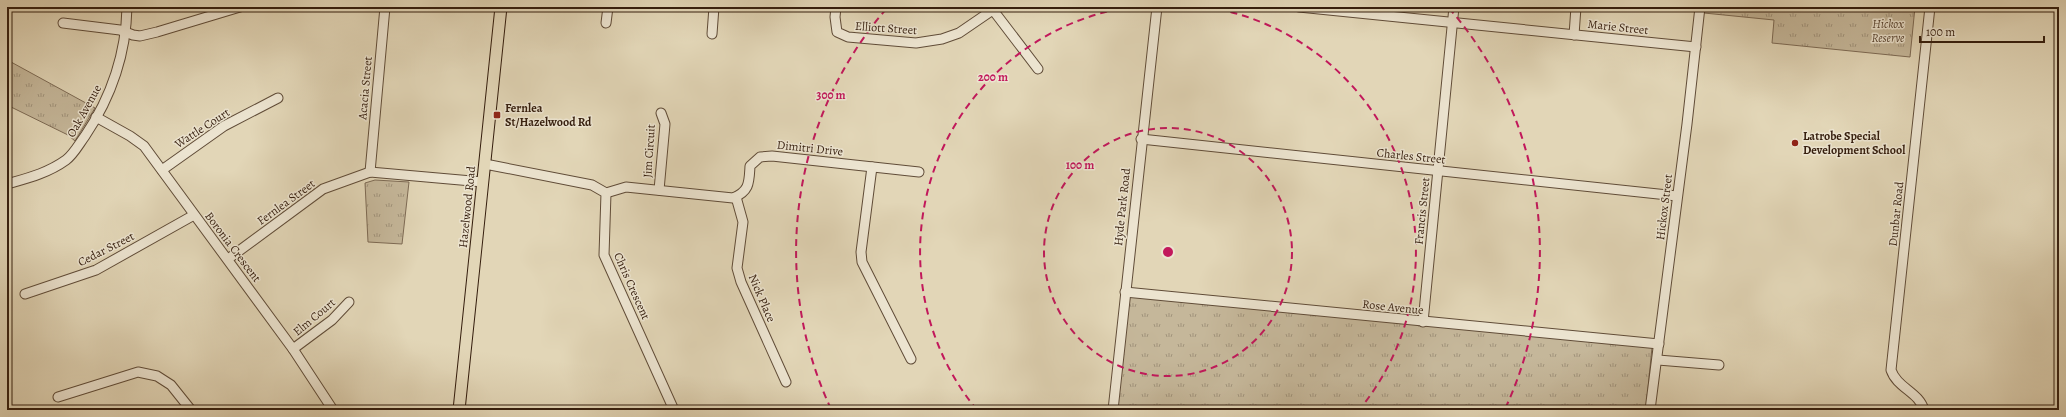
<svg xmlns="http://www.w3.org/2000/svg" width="2066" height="417" viewBox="0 0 2066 417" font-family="Alegreya,serif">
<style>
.park{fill:url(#park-tufts);stroke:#7d6a54}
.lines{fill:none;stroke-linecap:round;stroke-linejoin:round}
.minor-casing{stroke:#604c38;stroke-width:11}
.major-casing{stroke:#351e0e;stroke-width:13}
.minor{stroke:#ece4d0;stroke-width:9}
.major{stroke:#e2d6b7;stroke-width:11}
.ring{fill:none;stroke:#c2185b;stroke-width:2;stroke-dasharray:7 5}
.poi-dot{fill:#8f2418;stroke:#ece4d0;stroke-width:1.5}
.labels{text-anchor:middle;stroke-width:3;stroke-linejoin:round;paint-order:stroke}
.park-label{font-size:12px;font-style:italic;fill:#594431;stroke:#ece4d0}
.street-label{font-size:12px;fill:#351e0e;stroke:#ece4d0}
.poi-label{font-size:12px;font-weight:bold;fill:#351e0e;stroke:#ece4d0;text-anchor:start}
.centre{fill:#c2185b;stroke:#ece4d0;stroke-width:2}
.ring-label{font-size:12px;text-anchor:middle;font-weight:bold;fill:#c2185b;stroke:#ece4d0;stroke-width:3;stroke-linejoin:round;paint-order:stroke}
</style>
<defs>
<pattern id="park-tufts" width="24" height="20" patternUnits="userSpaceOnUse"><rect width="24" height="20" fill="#c5b79a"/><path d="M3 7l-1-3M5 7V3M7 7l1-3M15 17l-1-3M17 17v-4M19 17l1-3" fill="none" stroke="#a1947c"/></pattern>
</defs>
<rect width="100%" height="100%" fill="#e2d6b7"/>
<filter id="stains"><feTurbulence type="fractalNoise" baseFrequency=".005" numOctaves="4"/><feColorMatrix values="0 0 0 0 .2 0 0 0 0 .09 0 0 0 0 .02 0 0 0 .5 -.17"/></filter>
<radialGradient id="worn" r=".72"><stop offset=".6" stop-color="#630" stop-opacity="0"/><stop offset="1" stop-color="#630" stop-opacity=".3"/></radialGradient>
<g class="park">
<path d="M1704,7H1915L1910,57L1772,43L1774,20L1704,13Z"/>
<path d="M7,48L11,62L95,108L75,141L68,135L9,106L7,107Z"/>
<path d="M375,180L409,182L402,244L368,242L365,183Z"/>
<path d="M1126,293L1652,347L1646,410H1114Z"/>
</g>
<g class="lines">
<defs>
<g id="minor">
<path d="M836,7L835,17L837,32L848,37L916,43L942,39L959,33L997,7"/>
<path d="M1299,7L1696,47"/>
<path d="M993,10L1038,69"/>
<path d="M63,23L120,30L133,35L140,36L157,32L240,7"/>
<path d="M606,23L608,7"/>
<path d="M712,34L714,7"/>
<path d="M1574,35L1576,7"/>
<path d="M96,117L130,136L144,146L293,349L333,410"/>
<path d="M1141,139L1677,196"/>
<path d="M485,164L592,185L606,193L604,255L674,410"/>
<path d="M872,167L861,252L862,262L911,359"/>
<path d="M162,170L224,126L278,98"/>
<path d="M370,172L385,7"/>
<path d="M7,184C28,178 48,173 66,160C74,154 79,144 85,136C112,96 126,55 127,7"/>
<path d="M659,190L665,124L661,113"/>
<path d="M606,193L626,187L733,198C750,191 749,182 750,166L760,157L772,156L919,172"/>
<path d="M736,197L743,222L737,268L741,282L786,382"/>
<path d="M228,259L323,189L370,172L483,182"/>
<path d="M1125,292L1659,344"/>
<path d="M25,294L96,270L194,215"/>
<path d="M1423,322L1454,7"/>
<path d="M293,349L332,320L349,302"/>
<path d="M1658,360L1719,365"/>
<path d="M58,397L138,372L157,376L171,385L191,410"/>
<path d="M1113,410L1157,7"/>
<path d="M1650,410L1687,124L1700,7"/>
<path d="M1924,410C1919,392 1897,388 1891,370L1930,7"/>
</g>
<path id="major" d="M459,410L501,7"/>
</defs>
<use href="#minor" class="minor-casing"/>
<use href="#major" class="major-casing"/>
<use href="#minor" class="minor"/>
<use href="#major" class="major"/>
</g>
<g class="ring">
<circle cx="1168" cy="252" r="124"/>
<path d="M977 410A248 248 0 0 1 1129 7M1207 7A248 248 0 0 1 1359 410"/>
<path d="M831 409A372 372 0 0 1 887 8M1449 8A372 372 0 0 1 1505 409"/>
</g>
<g class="poi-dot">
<rect x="493" y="111" width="8" height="8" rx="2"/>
<circle cx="1795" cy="143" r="4"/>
</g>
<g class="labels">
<g class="park-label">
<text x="1888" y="28">Hickox<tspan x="1888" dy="14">Reserve</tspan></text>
</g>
<g class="street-label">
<text transform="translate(1618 27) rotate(6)" y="4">Marie Street</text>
<text transform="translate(886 28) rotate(4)" y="4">Elliott Street</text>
<text transform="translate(365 88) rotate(-85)" y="4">Acacia Street</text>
<text transform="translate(84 111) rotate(-61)" y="4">Oak Avenue</text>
<text transform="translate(202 128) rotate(-33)" y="4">Wattle Court</text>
<text transform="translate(810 148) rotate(6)" y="4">Dimitri Drive</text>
<text transform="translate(649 151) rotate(-86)" y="4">Jim Circuit</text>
<text transform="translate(1411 156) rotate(6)" y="4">Charles Street</text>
<text transform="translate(286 202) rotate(-36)" y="4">Fernlea Street</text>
<text transform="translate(467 207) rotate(-84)" y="4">Hazelwood Road</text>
<text transform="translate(1122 207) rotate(-84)" y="4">Hyde Park Road</text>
<text transform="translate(1664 207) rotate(-83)" y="4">Hickox Street</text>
<text transform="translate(1422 211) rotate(-84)" y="4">Francis Street</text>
<text transform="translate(1896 214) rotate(-84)" y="4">Dunbar Road</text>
<text transform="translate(233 247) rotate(53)" y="4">Boronia Crescent</text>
<text transform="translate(106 249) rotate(-27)" y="4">Cedar Street</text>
<text transform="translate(632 286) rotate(66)" y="4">Chris Crescent</text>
<text transform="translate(762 298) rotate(67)" y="4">Nick Place</text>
<text transform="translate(1393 307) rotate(6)" y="4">Rose Avenue</text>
<text transform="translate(314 317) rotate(-40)" y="4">Elm Court</text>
</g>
<g class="poi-label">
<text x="505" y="112">Fernlea<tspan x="505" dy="14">St/Hazelwood Rd</tspan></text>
<text x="1803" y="140">Latrobe Special<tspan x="1803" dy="14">Development School</tspan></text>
</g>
</g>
<circle cx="1168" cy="252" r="6" class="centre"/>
<g class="ring-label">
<text x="993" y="81">200 m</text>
<text x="831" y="99">300 m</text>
<text x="1080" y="169">100 m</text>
</g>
<rect width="2066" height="417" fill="none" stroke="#e2d6b7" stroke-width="24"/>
<rect x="8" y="8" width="2050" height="401" fill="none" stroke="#351e0e" stroke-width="2"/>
<rect x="12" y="12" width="2042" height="393" fill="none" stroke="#351e0e"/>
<path d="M1920 36v6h124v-6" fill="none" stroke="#351e0e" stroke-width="2"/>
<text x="1926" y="36" font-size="12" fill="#351e0e" stroke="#ece4d0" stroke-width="3" paint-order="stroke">100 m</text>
<rect width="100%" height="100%" filter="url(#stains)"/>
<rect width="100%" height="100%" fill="url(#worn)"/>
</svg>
